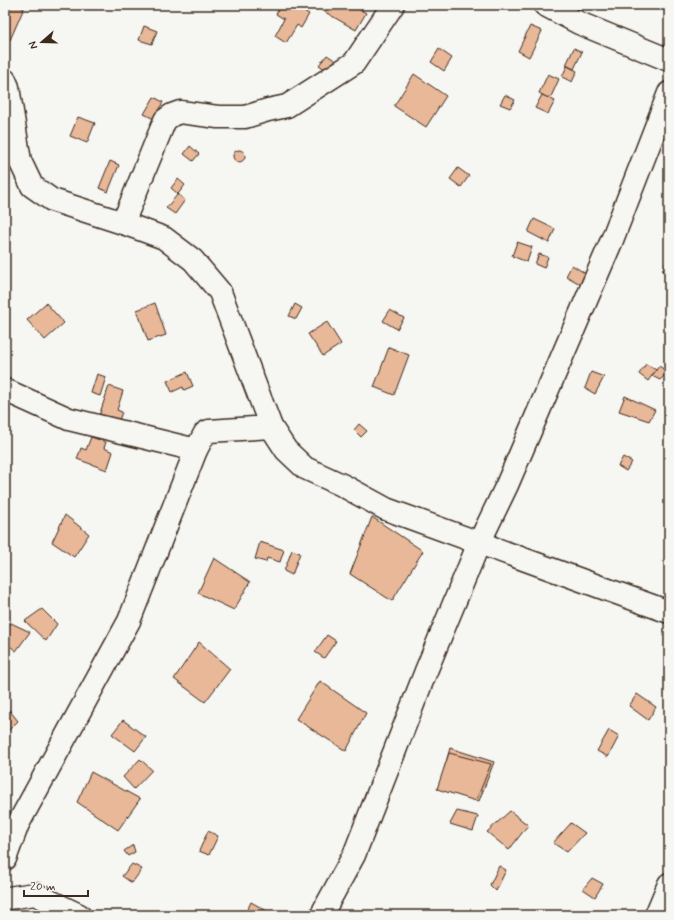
<svg xmlns="http://www.w3.org/2000/svg" width="674" height="920" viewBox="0 0 674 920" font-family="Mynerve,sans-serif">
<style>
.building{fill:#e8b899;stroke:#3b2a1e}
.lines{fill:none;stroke-linecap:round;stroke-linejoin:round}
.minor-casing{stroke:#3b2a1e;stroke-width:25}
.minor{stroke:#f6f6f2;stroke-width:22}
</style>
<rect width="100%" height="100%" fill="#f6f6f2"/>
<filter id="ink" filterUnits="userSpaceOnUse"><feTurbulence type="fractalNoise" baseFrequency=".025" numOctaves="2"/><feDisplacementMap in="SourceGraphic" scale="8" xChannelSelector="R" yChannelSelector="G"/><feConvolveMatrix kernelMatrix="1 2 1 2 8 2 1 2 1" color-interpolation-filters="sRGB"/></filter>
<g filter="url(#ink)">
<g class="building">
<path d="M5,5H18L24,8L10,40L5,38Z"/>
<path d="M281,5H294L309,14L301,28L297,25L286,43L275,36L284,19L276,14Z"/>
<path d="M313,5H353L366,13L356,30Z"/>
<path d="M144,26L157,31L152,44L139,40Z"/>
<path d="M530,26L542,31L529,57L518,51Z"/>
<path d="M574,48L582,52L574,69L566,65Z"/>
<path d="M439,49L452,58L444,71L431,62Z"/>
<path d="M327,55L336,61L329,72L319,65Z"/>
<path d="M567,66L577,71L572,82L562,77Z"/>
<path d="M414,74L446,96L426,127L394,106Z"/>
<path d="M548,74L559,79L550,99L539,93Z"/>
<path d="M505,95L515,100L510,108L500,104Z"/>
<path d="M542,95L555,101L548,114L535,108Z"/>
<path d="M154,97L163,102L154,119L144,114Z"/>
<path d="M78,117L95,123L87,143L70,136Z"/>
<path d="M190,146L199,154L193,161L184,154Z"/>
<circle cx="239" cy="156" r="6"/>
<path d="M110,161L119,165L108,192L99,188Z"/>
<path d="M458,168L469,176L461,187L450,179Z"/>
<path d="M178,179L185,185L178,194L171,188Z"/>
<path d="M178,194L185,200L175,214L166,208Z"/>
<path d="M534,219L555,229L549,243L528,232Z"/>
<path d="M517,242L532,247L527,262L512,256Z"/>
<path d="M539,254L548,257L544,268L535,264Z"/>
<path d="M669,259V275L662,270Z"/>
<path d="M572,265L586,274L580,284L566,276Z"/>
<path d="M46,303L64,323L45,340L27,320Z"/>
<path d="M155,303L166,335L148,341L137,310Z"/>
<path d="M295,304L302,308L296,319L289,316Z"/>
<path d="M390,310L404,318L397,329L383,321Z"/>
<path d="M327,322L341,344L323,356L308,334Z"/>
<path d="M389,347L409,355L394,395L374,387Z"/>
<path d="M646,364L656,370L648,381L639,374Z"/>
<path d="M659,366L668,372L660,380L652,376Z"/>
<path d="M187,372L193,386L184,390L183,387L172,392L167,381Z"/>
<path d="M591,372L604,377L595,394L585,388Z"/>
<path d="M97,374L106,377L100,396L91,393Z"/>
<path d="M109,386L123,391L117,410L122,412L117,426L98,419Z"/>
<path d="M625,396L655,410L649,421L619,411Z"/>
<path d="M359,424L367,431L361,437L354,430Z"/>
<path d="M91,437L106,442L104,448L113,452L107,470L77,459L81,448L86,450Z"/>
<path d="M623,457L632,462L626,471L618,466Z"/>
<path d="M65,515L89,534L74,557L52,542Z"/>
<path d="M372,517L423,551L392,601L350,574Z"/>
<path d="M260,542L284,550L280,562L267,558L266,562L255,559Z"/>
<path d="M292,550L300,553L292,575L284,571Z"/>
<path d="M214,558L250,582L234,610L198,593Z"/>
<path d="M42,609L57,624L46,641L25,621Z"/>
<path d="M11,623L30,632L16,651L5,642V631Z"/>
<path d="M327,635L336,641L324,658L315,652Z"/>
<path d="M199,642L230,669L205,702L174,679Z"/>
<path d="M320,681L366,713L346,751L296,719Z"/>
<path d="M637,694L656,707L648,720L629,706Z"/>
<path d="M6,706L18,721L6,733L5,731V708Z"/>
<path d="M123,720L146,737L135,751L112,734Z"/>
<path d="M609,730L619,736L608,757L597,751Z"/>
<path d="M450,748L494,762L479,801L439,787Z"/>
<path d="M449,753L491,764L476,801L437,789Z"/>
<path d="M140,759L152,770L134,789L123,777Z"/>
<path d="M91,772L140,799L118,830L77,802Z"/>
<path d="M457,811L478,816L473,831L450,824Z"/>
<path d="M510,811L528,825L509,850L487,832Z"/>
<path d="M571,823L585,833L567,852L553,843Z"/>
<path d="M208,831L218,836L209,855L199,851Z"/>
<path d="M133,845L135,852L128,856L124,851Z"/>
<path d="M132,864L142,869L132,883L122,876Z"/>
<path d="M499,866L506,870L496,891L490,885Z"/>
<path d="M592,878L603,884L595,897L583,889Z"/>
<path d="M251,902L274,915H245Z"/>
</g>
<g class="lines">
<defs>
<g id="minor">
<path d="M545,5L579,23L669,60"/>
<path d="M5,80L8,87L20,161L32,186L52,200L123,223L164,238L193,260L220,292L271,427L286,450L305,468L342,485L386,509L669,612"/>
<path d="M123,223L165,120L172,115L180,112L218,117H245L268,110L287,106L354,63L393,5"/>
<path d="M5,390L69,419L196,450"/>
<path d="M5,859L18,824L129,621L196,450L205,433L209,431L271,427"/>
<path d="M5,900L8,898L35,894L79,915"/>
<path d="M322,915L324,910L354,855L426,671L479,543L507,485L612,240L669,93"/>
<path d="M656,915L669,884"/>
</g>
</defs>
<use href="#minor" class="minor-casing"/>
<use href="#minor" class="minor"/>
</g>
</g>
<rect width="674" height="920" fill="none" stroke="#f6f6f2" stroke-width="20"/>
<rect x="10" y="10" width="654" height="900" fill="none" stroke="#3b2a1e" stroke-width="1.5" filter="url(#ink)"/>
<g transform="translate(42 42) rotate(250)" stroke="#f6f6f2" stroke-width="3" paint-order="stroke">
<path d="M0-3L7 15L0 10L-7 15Z" fill="#3b2a1e"/>
<text y="-6" font-size="11" font-weight="bold" text-anchor="middle" fill="#3b2a1e">N</text>
</g>
<path d="M24 890v6h64v-6" fill="none" stroke="#3b2a1e" stroke-width="2"/>
<text x="30" y="890" font-size="12" fill="#3b2a1e" stroke="#f6f6f2" stroke-width="3" paint-order="stroke">20 m</text>
</svg>
